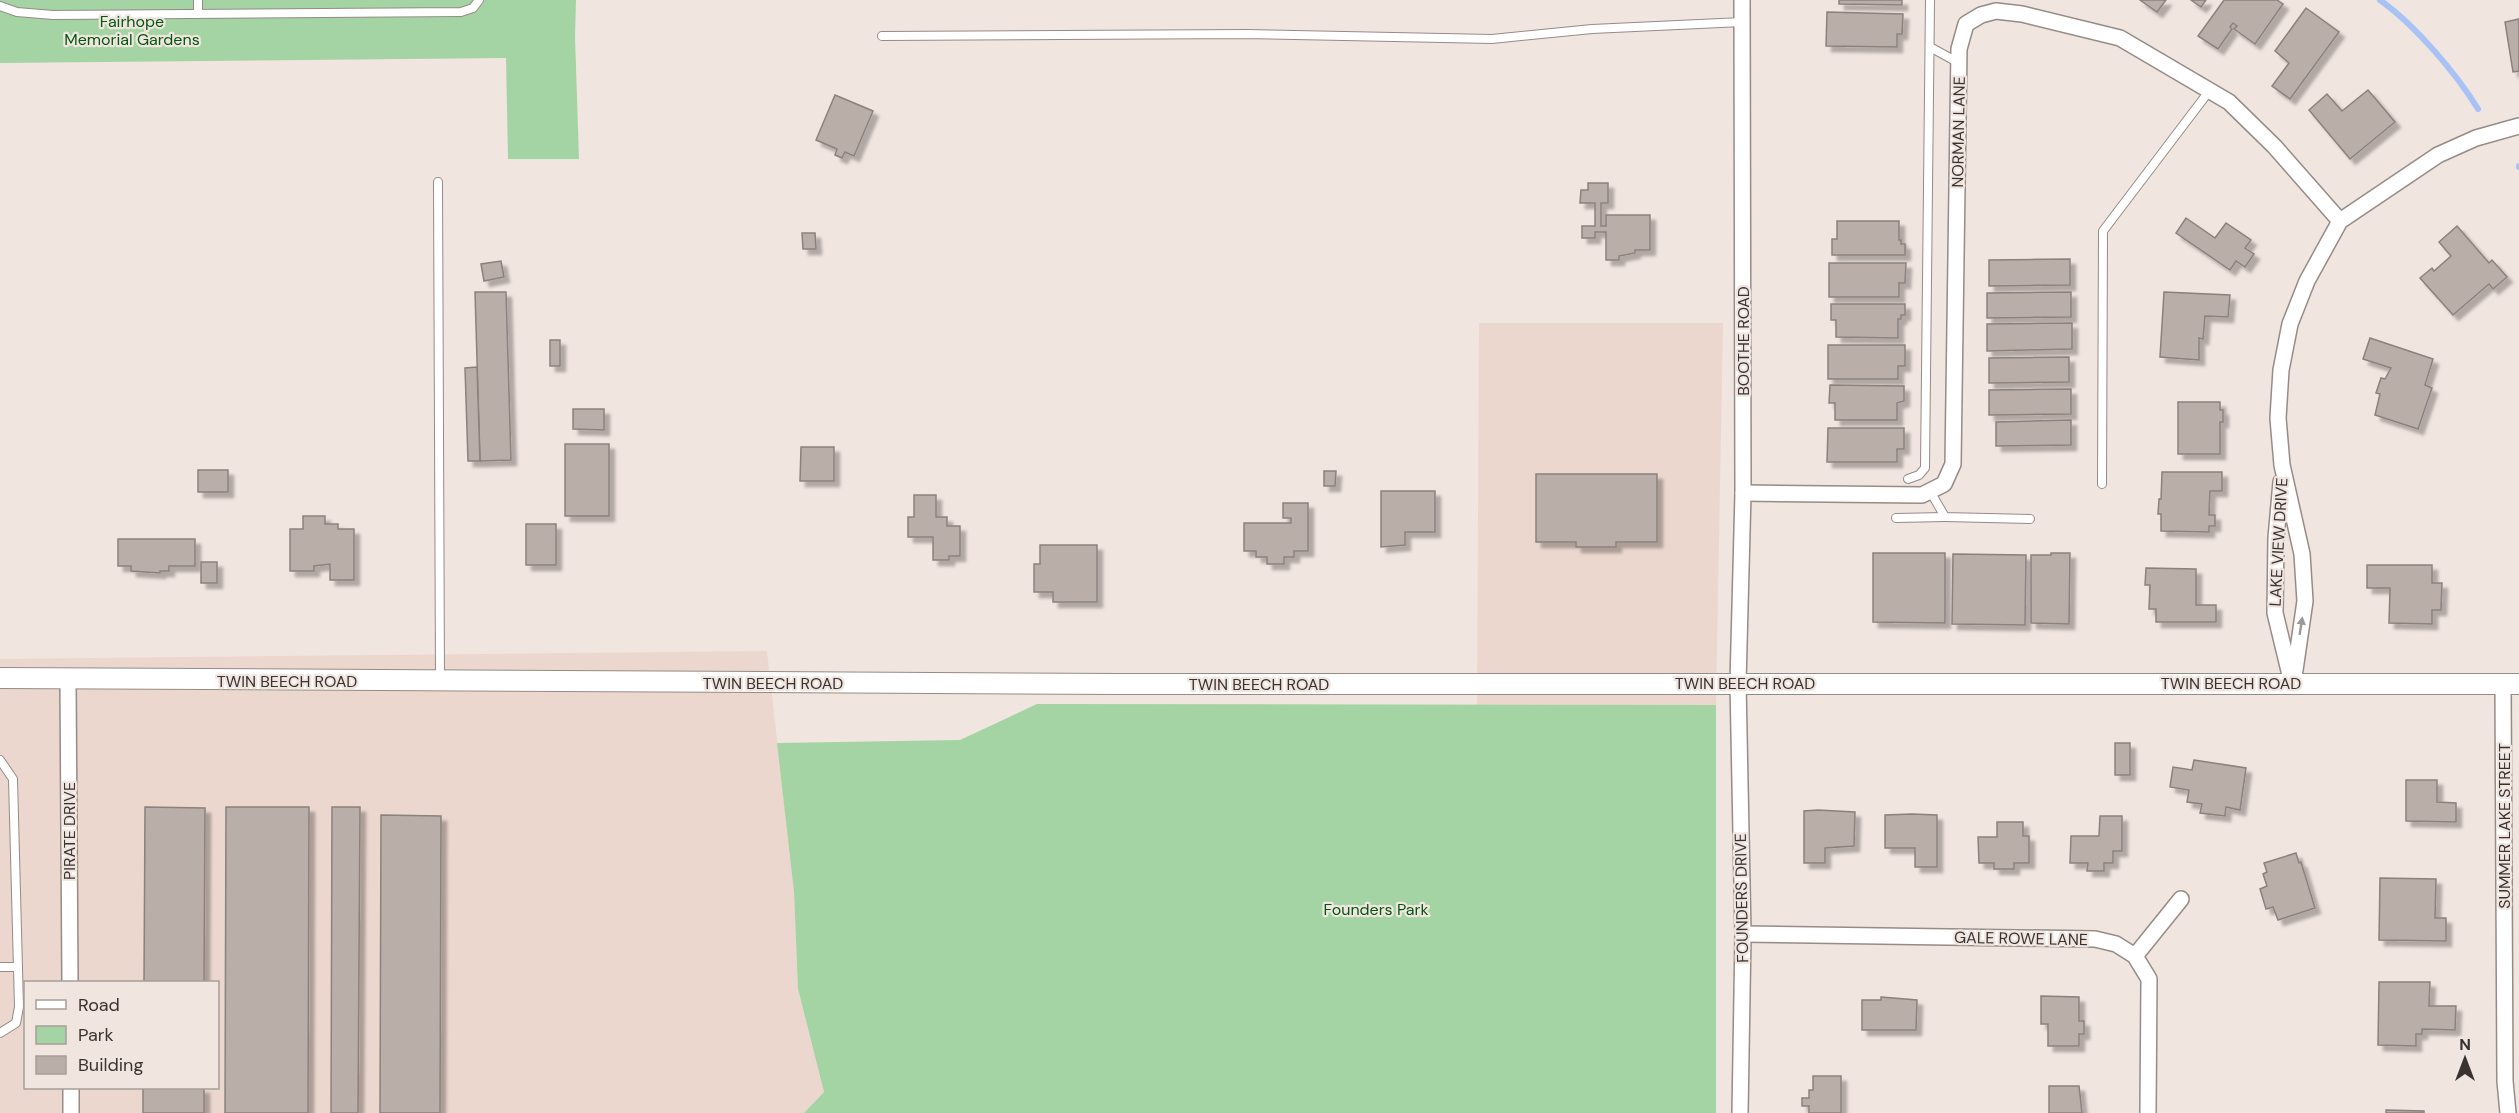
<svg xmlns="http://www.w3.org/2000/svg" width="2519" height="1113" viewBox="0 0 2519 1113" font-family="'DM Sans',sans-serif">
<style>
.built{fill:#ebd7ce;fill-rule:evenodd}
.green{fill:#a4d4a3}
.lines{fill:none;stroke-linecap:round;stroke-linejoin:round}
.stream{stroke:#a9c2f5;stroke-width:6}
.building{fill:#baaea9;stroke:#8c817c;stroke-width:1.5;filter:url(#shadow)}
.service-casing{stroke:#968b86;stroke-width:10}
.minor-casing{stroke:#968b86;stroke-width:18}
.tertiary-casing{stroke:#968b86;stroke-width:22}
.service{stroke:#fff;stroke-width:8}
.minor{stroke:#fff;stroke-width:15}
.tertiary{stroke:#fff;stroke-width:20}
.oneway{fill:#9c9998}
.labels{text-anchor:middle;stroke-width:4.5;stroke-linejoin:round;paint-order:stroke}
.park-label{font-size:16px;fill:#005710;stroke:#f1e5df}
.street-label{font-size:16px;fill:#383331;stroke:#f1e5df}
</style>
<defs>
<filter id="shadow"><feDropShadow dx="5.5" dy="5.5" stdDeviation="1.5" flood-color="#0004"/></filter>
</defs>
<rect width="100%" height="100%" fill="#f1e5df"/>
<g class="built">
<path d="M1479,323H1723L1716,705H1477Z"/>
<path d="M767,651L794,892L798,989L824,1092L804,1113H0V659ZM26,982H218V1088H26Z"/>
</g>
<g class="green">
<path d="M0,0H576L575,37L579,159H508L506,58L0,63Z"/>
<path d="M1037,704L1716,705V1113H804L824,1092L798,989L794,892L777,743L960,740Z"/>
</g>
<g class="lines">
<g class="stream">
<path d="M2380,0C2415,25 2456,73 2478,109"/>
<path d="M2519,166V167"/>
</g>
</g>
<g class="building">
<path d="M1839,0H1902V5L1839,4Z"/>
<path d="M2140,0H2166L2157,12Z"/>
<path d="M2191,0H2206L2201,7Z"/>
<path d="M2224,0H2277L2283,4L2255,44L2234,29L2237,26L2233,23L2230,27L2232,29L2218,49L2198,36Z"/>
<path d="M2306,8L2339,32L2290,99L2272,86L2289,63L2275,51Z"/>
<path d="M1827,12L1903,14L1902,34H1897V47L1826,46Z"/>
<path d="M2519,19V71L2513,72L2505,22Z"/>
<path d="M2368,90L2395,122L2350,159L2309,110L2327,94L2342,111Z"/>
<path d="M835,95L873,111L854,156L845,152L842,158L835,155L837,149L816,140Z"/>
<path d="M1588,183H1608V203H1601V226H1606V215H1650V250H1635V253L1619,256V260H1606V232H1595V238H1582V226H1595V203H1580L1581,190H1588Z"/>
<path d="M2186,218L2215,238L2226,223L2251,240L2245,248L2254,254L2245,267L2236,261L2230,270L2176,233Z"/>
<path d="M1837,221H1899V240H1901V244H1905V255H1832V239H1837Z"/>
<path d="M2457,226L2489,263L2492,260L2507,277L2493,289L2489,284L2453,315L2420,278L2432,268L2434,271L2451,256L2439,242Z"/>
<path d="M802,233H815L816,249H803Z"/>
<path d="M2070,259V285L1989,286V260Z"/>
<path d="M501,261L504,277L484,281L481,264Z"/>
<path d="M1829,263H1906L1905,283H1899V297H1829Z"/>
<path d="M475,292H506L511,460L480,461Z"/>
<path d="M2071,292V317L1987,318V293Z"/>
<path d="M2164,292L2230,295L2228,317L2205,316L2203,339L2199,338V360L2160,357Z"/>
<path d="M1831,304H1905V315H1901V319H1898V338L1836,337V320H1831Z"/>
<path d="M2072,323V349L1987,351V324Z"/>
<path d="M2370,338L2433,359L2425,385L2432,388L2418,429L2375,415L2380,394L2376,393L2381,378L2385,379L2391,368L2363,359Z"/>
<rect x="550" y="340" width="10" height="26"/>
<path d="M1828,345H1905V366H1898V379H1828Z"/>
<path d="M2069,357V382L1989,383V358Z"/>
<path d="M477,367L480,461H468L465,368Z"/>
<path d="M1830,385L1904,386V401L1897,403V420H1835V403H1829Z"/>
<path d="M2071,389V414L1989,415V390Z"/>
<path d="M2178,402H2220V410H2223V422H2220V454H2178Z"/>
<path d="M573,409H604V430L573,429Z"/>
<path d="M2071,420V445L1996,446V422Z"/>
<path d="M1828,428H1904V449H1897V462H1827Z"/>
<rect x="565" y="444" width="44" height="72"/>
<path d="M801,447H834V481H800Z"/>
<rect x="198" y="470" width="30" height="22"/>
<path d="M1324,471H1336L1335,486H1324Z"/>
<path d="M2162,472H2222V491H2210L2209,515H2215V526H2209V532L2161,531V514H2158L2159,499H2161Z"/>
<path d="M1536,474H1657V542H1616V547H1576V542H1536Z"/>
<path d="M1381,491H1435V532H1405V545L1381,547Z"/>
<path d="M914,495H936V517H947V526H960V556H949V560H933V537H908V517H914Z"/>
<path d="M1283,503H1308V551H1294V557H1284V564H1267V557H1256V551H1244V523H1291V518H1283Z"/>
<path d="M303,516H325V524H338V529H354V580H330V564L314,566V571H290V529H303Z"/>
<rect x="526" y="524" width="30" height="41"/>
<path d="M118,539H195V566H169V571H160V573L131,571V566H118Z"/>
<path d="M1040,545H1097V602H1053V592H1034V564H1040Z"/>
<path d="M1873,553H1945V623L1873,622Z"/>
<path d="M2051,553H2070L2069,624L2031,623V555H2051Z"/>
<path d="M1953,554L2026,555L2025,625L1952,624Z"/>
<rect x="201" y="562" width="16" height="21"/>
<path d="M2367,565H2432V583H2442L2441,610H2432V624L2389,623L2390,588H2367Z"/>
<path d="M2146,568L2196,569V605H2216V622H2156V609H2149L2150,585H2145Z"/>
<rect x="2115" y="743" width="15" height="32"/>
<path d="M2194,760L2246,768L2240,810L2226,807L2225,816L2200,813L2202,804L2187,802L2189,790L2170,787L2173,767L2192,770Z"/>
<path d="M2406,780H2437V802L2456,803V822L2406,821Z"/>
<path d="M145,807L205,808L204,982H144Z"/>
<path d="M226,807H309L308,1113H225Z"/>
<path d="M332,807H360L358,1113H331Z"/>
<path d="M1818,810L1855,812L1854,846L1825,848V863H1804V811Z"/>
<path d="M1912,814L1937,815V867H1915V848H1885V815Z"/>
<path d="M381,815L441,816L440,1113H380Z"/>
<path d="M2100,816H2122V851H2113V863H2104V871H2087L2088,863H2070L2071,836H2099Z"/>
<path d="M1997,822H2023V836H2029V863H2014V869H1994V863H1979L1978,837H1997Z"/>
<path d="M2296,853L2299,863L2301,862L2315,908L2278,920L2273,907L2266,909L2260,889L2267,886L2263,874L2267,872L2264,863Z"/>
<path d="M2380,878L2436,879L2435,918H2446V941L2379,940Z"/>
<path d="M2379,982H2430L2429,1006H2456L2455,1030L2422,1029V1034H2416V1046L2378,1045Z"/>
<path d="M2041,996L2079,997V1021H2084V1034H2079V1046H2048V1024H2041Z"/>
<path d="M1881,997L1917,1000L1916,1030H1862V1000H1881Z"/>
<path d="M1813,1076H1841V1113H1809V1106H1802V1098H1809V1090H1813Z"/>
<path d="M2049,1086H2079L2082,1113H2049Z"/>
<rect x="143" y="1088" width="61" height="25"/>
<path d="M2386,1110L2424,1111V1113H2386Z"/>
</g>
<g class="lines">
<defs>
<g id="service">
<path d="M198,0V14"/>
<path d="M0,6L17,12L53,15L461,12L473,8L479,0"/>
<path d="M882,36L1247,34L1492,39L1592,29L1742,22"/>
<path d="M1930,47L1959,63"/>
<path d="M438,182L440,680"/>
<path d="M1908,479L1919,475L1925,468L1930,0"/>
<path d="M2102,484L2103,231L2210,90"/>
<path d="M1930,491L1945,517L2030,519"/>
<path d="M1896,518L1945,517"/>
<path d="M0,760L13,779L19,1007L16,1023L0,1033"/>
<path d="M0,967H18"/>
</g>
<g id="minor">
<path d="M2281,482L2276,538L2275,613L2290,675"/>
<path d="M1743,493L1922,495L1944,484L1953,464L1959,49L1966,24L1981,15L1996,11L2022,14L2120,38L2229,102L2275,147L2340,221"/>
<path d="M68,680L70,982"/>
<path d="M2293,684L2305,601L2302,554L2282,465L2278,418L2281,370L2290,324L2307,281L2340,221L2438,155L2476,138L2519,126"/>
<path d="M2503,684L2505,1081L2508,1113"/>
<path d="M1743,934L2095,939L2116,944L2135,956L2149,979L2148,1113"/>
<path d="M2135,956L2181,899"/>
<path d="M71,1088V1113"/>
<path d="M1740,1113L1743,934L1738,683L1743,493L1742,0"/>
</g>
<path id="tertiary" d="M0,678L1119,684H2519"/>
</defs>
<use href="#service" class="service-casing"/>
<use href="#minor" class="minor-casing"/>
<use href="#tertiary" class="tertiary-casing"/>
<use href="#service" class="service"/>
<use href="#minor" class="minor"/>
<use href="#tertiary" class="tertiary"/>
</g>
<defs><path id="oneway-solid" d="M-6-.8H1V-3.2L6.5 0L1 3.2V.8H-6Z" transform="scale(1.5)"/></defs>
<use class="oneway" href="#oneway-solid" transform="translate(2301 626) rotate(-81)"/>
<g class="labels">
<g class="park-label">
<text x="132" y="27">Fairhope<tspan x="132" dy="18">Memorial Gardens</tspan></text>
<text x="1376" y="915">Founders Park</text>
</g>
<g class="street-label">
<text transform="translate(1958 132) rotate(-89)" y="6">NORMAN LANE</text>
<text transform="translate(1743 341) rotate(-90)" y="6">BOOTHE ROAD</text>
<text transform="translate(2278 542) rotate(-87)" y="6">LAKE VIEW DRIVE</text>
<text x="287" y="687">TWIN BEECH ROAD</text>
<text x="773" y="689">TWIN BEECH ROAD</text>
<text x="1745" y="689">TWIN BEECH ROAD</text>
<text x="2231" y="689">TWIN BEECH ROAD</text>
<text x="1259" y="690">TWIN BEECH ROAD</text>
<text transform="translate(2504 826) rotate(-90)" y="6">SUMMER LAKE STREET</text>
<text transform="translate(69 831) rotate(-90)" y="6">PIRATE DRIVE</text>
<text transform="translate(1741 898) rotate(-91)" y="6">FOUNDERS DRIVE</text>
<text transform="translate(2021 938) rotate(1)" y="6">GALE ROWE LANE</text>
</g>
</g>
<rect x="24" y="981" width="195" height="108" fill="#f1e5df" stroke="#a79e99" stroke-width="1.5"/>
<rect x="36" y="1000" width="30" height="9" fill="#ffffff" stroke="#a79e99" stroke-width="1.5"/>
<text x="78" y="1011" font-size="18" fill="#383331">Road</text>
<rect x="36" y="1026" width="30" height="18" fill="#a4d4a3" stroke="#a79e99" stroke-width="1.5"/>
<text x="78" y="1041" font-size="18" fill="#383331">Park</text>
<rect x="36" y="1056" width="30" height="18" fill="#baaea9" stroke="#a79e99" stroke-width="1.5"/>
<text x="78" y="1071" font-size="18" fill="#383331">Building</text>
<g transform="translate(2465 1059)" stroke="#f1e5df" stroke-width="4.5" paint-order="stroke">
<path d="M0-4.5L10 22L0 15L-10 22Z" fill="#383331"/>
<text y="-9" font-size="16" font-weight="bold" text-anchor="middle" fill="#383331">N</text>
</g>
</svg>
